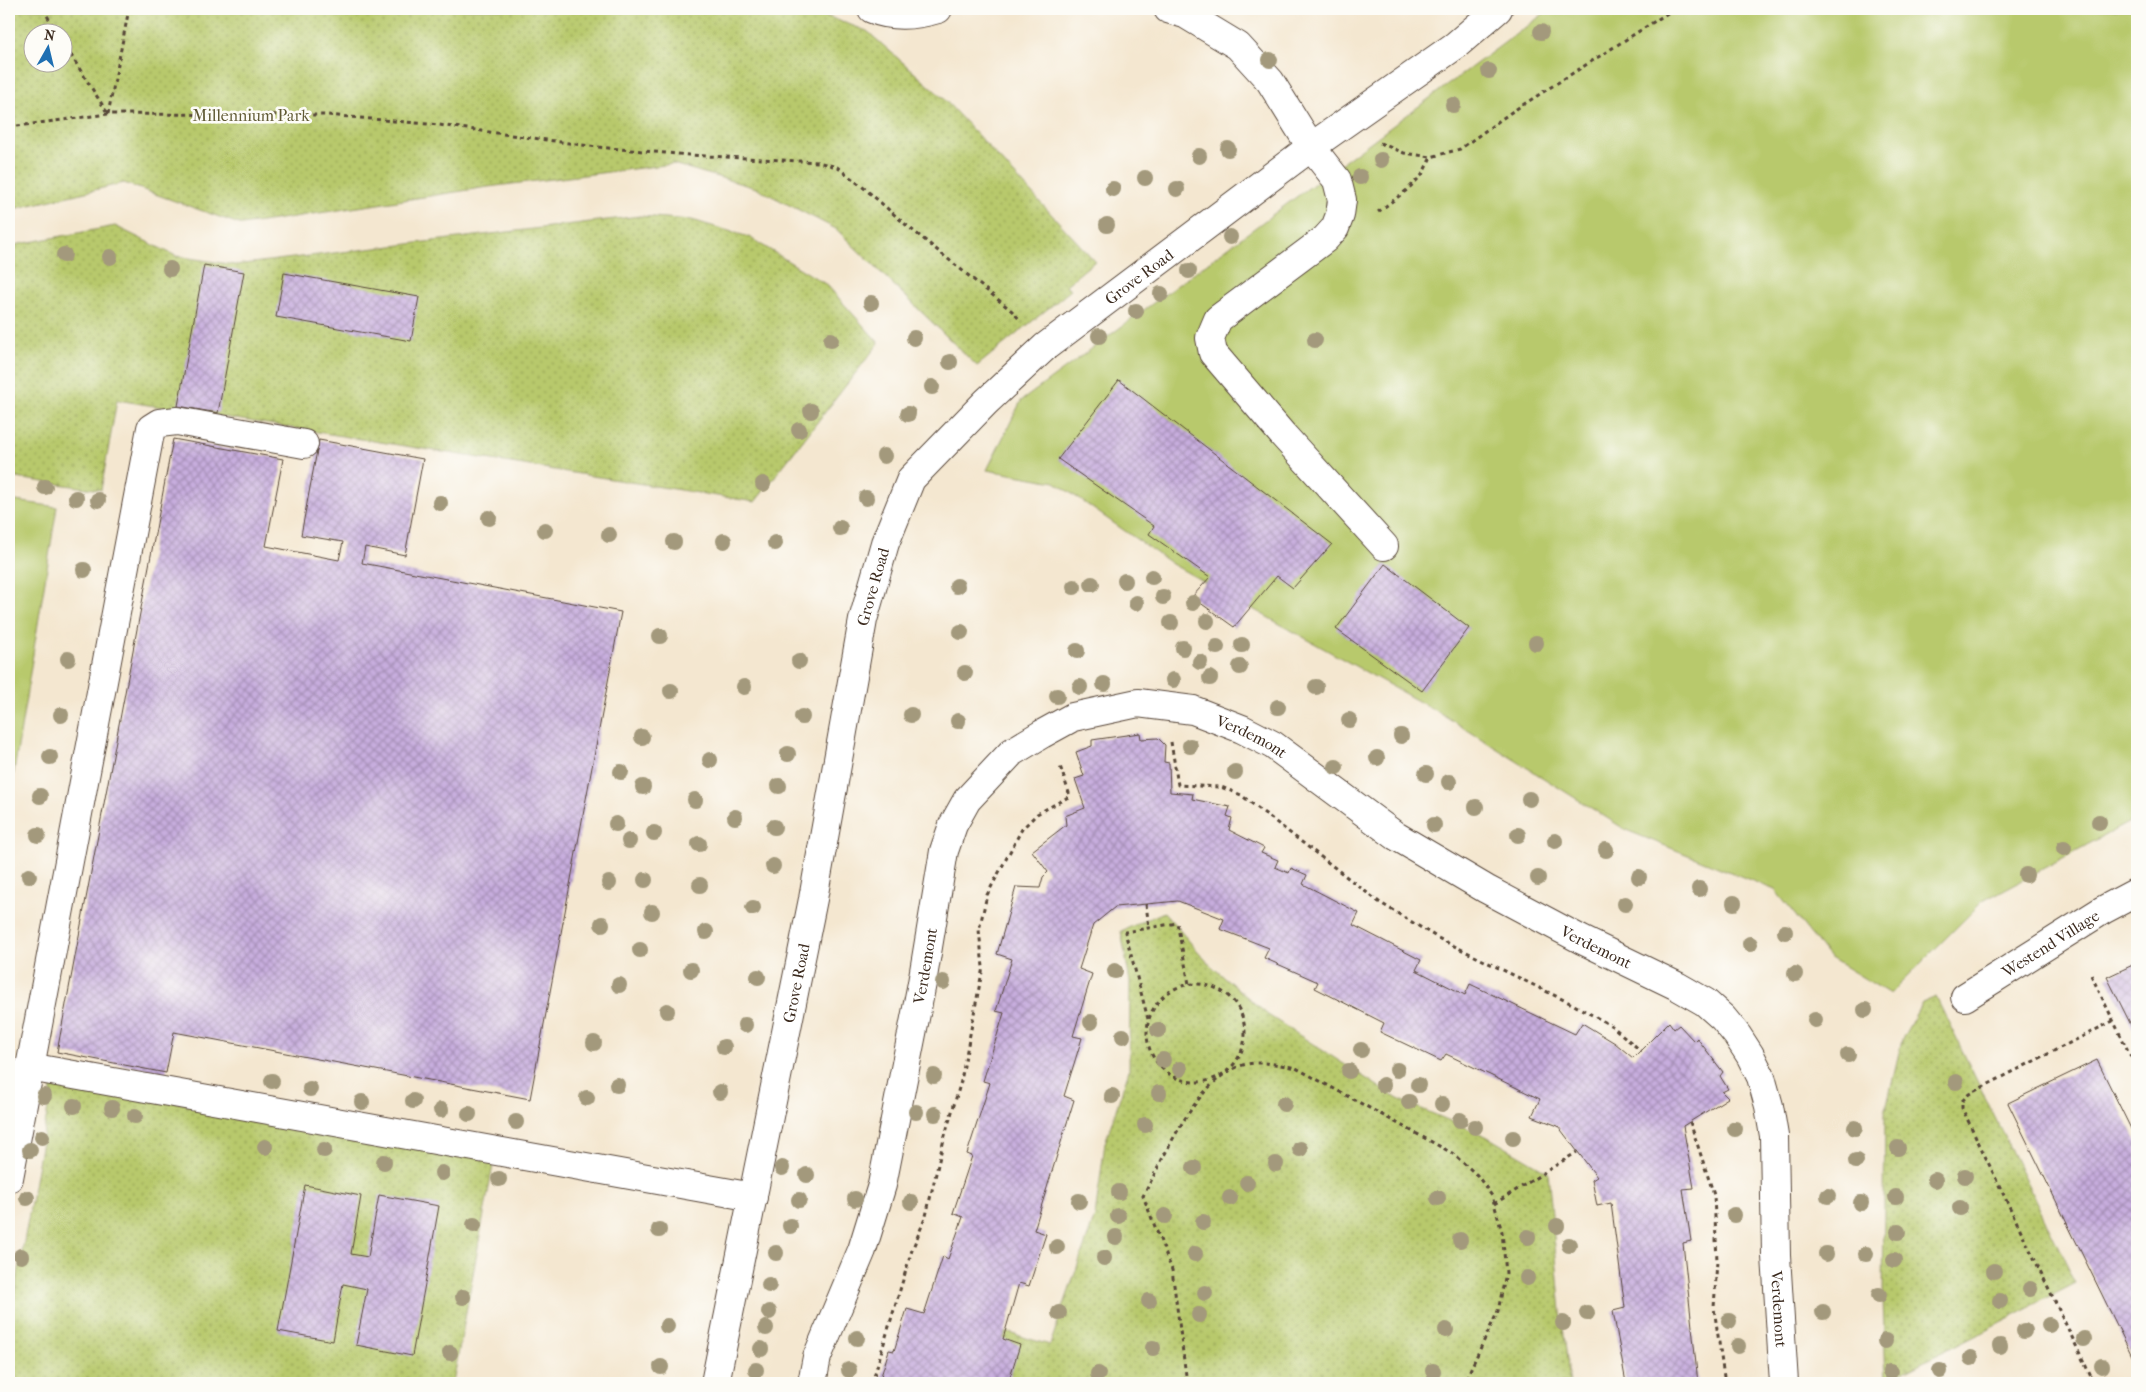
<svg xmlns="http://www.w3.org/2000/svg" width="2146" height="1392" viewBox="0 0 2146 1392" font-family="'IM FELL French Canon',serif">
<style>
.grass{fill:url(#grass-dots);stroke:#7a7a45;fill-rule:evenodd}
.pitch{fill:#b8c96c;stroke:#7a7a45}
.building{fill:url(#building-cross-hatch)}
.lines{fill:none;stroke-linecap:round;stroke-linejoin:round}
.minor-casing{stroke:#574639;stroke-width:30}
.path{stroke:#574639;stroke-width:3;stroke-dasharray:4 4;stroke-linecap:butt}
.minor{stroke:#fff;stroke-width:28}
.tree{fill:#a3997b}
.labels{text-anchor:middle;stroke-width:5;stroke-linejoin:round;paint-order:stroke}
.park-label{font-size:16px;fill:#605a35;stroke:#fdfcf7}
.street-label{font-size:16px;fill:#3b2a1e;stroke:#fdfcf7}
</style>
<defs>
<pattern id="grass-dots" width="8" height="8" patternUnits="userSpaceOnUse" patternTransform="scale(1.25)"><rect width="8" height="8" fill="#b8c96c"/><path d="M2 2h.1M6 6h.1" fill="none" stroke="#97a358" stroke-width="1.8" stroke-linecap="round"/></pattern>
<pattern id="building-cross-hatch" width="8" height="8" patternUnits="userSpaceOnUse" patternTransform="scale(1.25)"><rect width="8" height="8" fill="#c7adde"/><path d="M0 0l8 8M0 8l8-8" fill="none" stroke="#a38db3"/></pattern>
</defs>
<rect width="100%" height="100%" fill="#fdfcf7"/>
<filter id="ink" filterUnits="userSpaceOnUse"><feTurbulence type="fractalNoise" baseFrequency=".02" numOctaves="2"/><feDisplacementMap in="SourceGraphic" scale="10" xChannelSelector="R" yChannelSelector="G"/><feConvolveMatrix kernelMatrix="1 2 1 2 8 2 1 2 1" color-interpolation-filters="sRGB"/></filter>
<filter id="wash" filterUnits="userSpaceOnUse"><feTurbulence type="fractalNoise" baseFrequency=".0096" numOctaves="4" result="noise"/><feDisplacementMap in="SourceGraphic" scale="20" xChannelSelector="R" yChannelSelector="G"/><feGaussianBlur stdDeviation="1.12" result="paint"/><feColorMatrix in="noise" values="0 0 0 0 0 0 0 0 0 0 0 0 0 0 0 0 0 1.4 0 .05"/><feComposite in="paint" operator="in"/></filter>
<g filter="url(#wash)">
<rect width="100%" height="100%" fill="#f4e7d0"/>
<g class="grass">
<path d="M9,9H807L867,31L942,97L1095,261L1066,285L1071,290L977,366L836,229L756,188L673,164L488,187L242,225L124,183L9,210ZM32,32H62V62H32Z"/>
<path d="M640,216L692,220L749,237L827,285L879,343L755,502L117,400L101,490L9,477V246L115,226L176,256L235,265Z"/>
<path d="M1164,912L1209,964L1268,1015L1398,1099L1486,1136L1548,1172L1561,1311L1570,1383H990L1006,1332L1050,1345L1095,1216L1105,1143L1129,1070L1130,982L1121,931Z"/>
<path d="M1936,997L2076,1283L1886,1381L1883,1300L1885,1113L1902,1039L1922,1003Z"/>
<path d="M53,1080L494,1160L453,1383H9V1325Z"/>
</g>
<g class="pitch">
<path d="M1550,9H2137V818L1983,901L1890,994L1829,957L1775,890L1626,830L1445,716L1172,564L1055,482L987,470L1021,401Z"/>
<path d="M9,500L57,507L9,802Z"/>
</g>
<g id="blocks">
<g class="building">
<path d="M204,265L244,272L218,413L178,406Z"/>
<path d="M284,273L419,297L411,341L276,317Z"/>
<path d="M1119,380L1332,544L1293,588L1277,576L1234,627L1192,597L1210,577L1149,534L1154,526L1058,459Z"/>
<path d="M173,439L283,459L266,546L339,560L343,542L301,535L319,440L423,459L405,555L365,547L362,563L621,612L530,1099L174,1032L166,1073L57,1052Z"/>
<path d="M1385,564L1469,628L1422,691L1336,629Z"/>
<path d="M1140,733L1141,739L1158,738L1165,745L1164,762L1169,763L1170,792L1193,794L1192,799L1230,807L1227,816L1232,818L1229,830L1264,848L1261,853L1278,860L1275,867L1289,873L1291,868L1307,875L1303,884L1359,913L1353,925L1421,960L1416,970L1465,995L1470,984L1575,1034L1582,1023L1615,1043L1633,1058L1669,1022L1674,1029L1679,1025L1694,1041L1697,1038L1723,1072L1720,1076L1728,1089L1722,1092L1728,1098L1683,1126L1694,1188L1683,1189L1691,1241L1683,1243L1698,1383H1626L1613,1311L1625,1308L1611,1203L1597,1206L1592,1180L1597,1177L1558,1126L1532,1116L1540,1099L1446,1054L1441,1061L1380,1032L1384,1023L1315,988L1318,982L1264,958L1269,948L1220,929L1224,919L1178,901L1115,907L1093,925L1079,969L1092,974L1073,1036L1082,1038L1064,1096L1074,1100L1034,1230L1046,1234L1029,1286L1019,1283L1003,1339L1020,1345L1008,1383H879L889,1350L894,1351L907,1309L924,1314L943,1256L948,1259L963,1217L953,1213L972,1156L967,1154L990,1083L983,1081L1004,1013L996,1011L1012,959L997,954L1016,887L1040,888L1043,877L1048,872L1032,851L1066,825L1065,816L1085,808L1075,779L1084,776L1076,752L1092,746V740Z"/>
<path d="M2137,963V1037L2107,977Z"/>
<path d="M2097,1060L2137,1141V1366L2008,1103Z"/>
<path d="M305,1185L361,1196L351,1254L368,1257L379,1195L439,1206L412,1356L356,1345L367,1289L343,1284L333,1341L278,1331Z"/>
</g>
</g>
</g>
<g filter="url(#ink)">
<use href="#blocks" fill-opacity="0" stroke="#574639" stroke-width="1"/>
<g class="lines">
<defs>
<g id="minor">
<path d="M872,9C893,18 918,15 938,9"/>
<path d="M1168,9L1185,14L1238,46L1270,81L1311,147L1337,180L1342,200L1340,215L1335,228L1325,239L1218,319L1210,338L1213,353L1283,435L1384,546"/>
<path id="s1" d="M1965,997L2103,910L2137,892"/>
<path d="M29,1067L753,1197"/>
<path d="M9,1178L151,428L159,423L177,421L304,444"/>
<path id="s2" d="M715,1383L813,899L863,620L885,543L911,479L986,402L1045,347L1311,147L1456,45L1498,9"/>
<path id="s3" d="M812,1383L817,1357L862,1250L882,1185L922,983L944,851L953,825L967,800L1012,752L1042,734L1073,717L1138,703L1193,710L1242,729L1273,745L1396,836L1486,889L1582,940L1677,986L1705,1002L1723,1018L1737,1035L1750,1055L1761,1077L1769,1106L1774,1136L1776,1256L1784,1383"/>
</g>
</defs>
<use href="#minor" class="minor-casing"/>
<g class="path">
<path d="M43,9L57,32"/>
<path d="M62,41L108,114"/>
<path d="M108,114L129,9"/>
<path d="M9,127L108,114L327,115L439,125L597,147L689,155L818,162L837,167L864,188L905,224L1012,311L1021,321"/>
<path d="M1380,143L1404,153L1431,157L1460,149L1510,113L1674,9"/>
<path d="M1378,212L1407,190L1422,175L1431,157"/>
<path d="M1171,742L1178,785L1221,787L1241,795L1379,902L1438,938L1574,1005L1612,1026L1641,1051"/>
<path d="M1146,904L1149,928"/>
<path d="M2091,975L2137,1069"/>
<circle cx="1196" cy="1033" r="49"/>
<path d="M1148,1019L1125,932L1177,923L1189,984"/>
<path d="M1690,1122L1714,1195L1717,1261L1714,1308L1724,1377"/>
<path d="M1494,1204L1577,1152"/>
<path d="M872,1383L912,1250L926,1216L944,1139L961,1081L983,967L979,930L987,895L1022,829L1037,814L1070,796L1060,766"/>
<path d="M1187,1383L1172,1270L1143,1196C1166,1155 1197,1075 1247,1064C1263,1061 1281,1065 1296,1068L1452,1153L1477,1175L1492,1196L1502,1232L1506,1273L1498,1311L1464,1383"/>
<path d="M2094,1383L1962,1108V1101L1969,1094L2113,1021"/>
</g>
<use href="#minor" class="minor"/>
</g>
<g class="tree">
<circle cx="1541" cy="32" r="8"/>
<circle cx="1270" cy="60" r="8"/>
<circle cx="1489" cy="71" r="8"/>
<circle cx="1453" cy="105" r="8"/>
<circle cx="1228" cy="149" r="8"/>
<circle cx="1199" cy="156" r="8"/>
<circle cx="1381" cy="160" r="8"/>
<circle cx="1360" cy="177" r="8"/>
<circle cx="1145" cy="178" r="8"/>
<circle cx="1113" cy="189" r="8"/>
<circle cx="1177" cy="189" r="8"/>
<circle cx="1107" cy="225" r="8"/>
<circle cx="1230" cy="237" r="8"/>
<circle cx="64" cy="255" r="8"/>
<circle cx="110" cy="257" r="8"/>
<circle cx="170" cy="269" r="8"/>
<circle cx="1189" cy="271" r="8"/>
<circle cx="1161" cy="294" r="8"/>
<circle cx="871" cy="303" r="8"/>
<circle cx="1136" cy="311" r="8"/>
<circle cx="1099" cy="336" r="8"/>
<circle cx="914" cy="338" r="8"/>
<circle cx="831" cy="340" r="8"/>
<circle cx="1315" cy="340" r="8"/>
<circle cx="950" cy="362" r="8"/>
<circle cx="932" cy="387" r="8"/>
<circle cx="811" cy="411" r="8"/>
<circle cx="908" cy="414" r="8"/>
<circle cx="799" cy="430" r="8"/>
<circle cx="884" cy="456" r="8"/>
<circle cx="763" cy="484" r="8"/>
<circle cx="45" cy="487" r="8"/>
<circle cx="76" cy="498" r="8"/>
<circle cx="866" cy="498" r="8"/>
<circle cx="98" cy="500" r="8"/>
<circle cx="440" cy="503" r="8"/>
<circle cx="489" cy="518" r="8"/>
<circle cx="840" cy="528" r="8"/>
<circle cx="545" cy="530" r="8"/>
<circle cx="609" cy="535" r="8"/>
<circle cx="724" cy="541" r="8"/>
<circle cx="674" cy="542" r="8"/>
<circle cx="775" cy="543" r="8"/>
<circle cx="84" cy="570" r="8"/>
<circle cx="1152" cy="577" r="8"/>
<circle cx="1125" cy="581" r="8"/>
<circle cx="1092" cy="584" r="8"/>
<circle cx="957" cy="586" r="8"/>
<circle cx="1074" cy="587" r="8"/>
<circle cx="1163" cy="597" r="8"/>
<circle cx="1136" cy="603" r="8"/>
<circle cx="1193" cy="603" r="8"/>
<circle cx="1207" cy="621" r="8"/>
<circle cx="1171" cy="623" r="8"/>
<circle cx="961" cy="632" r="8"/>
<circle cx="660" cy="636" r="8"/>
<circle cx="1536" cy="643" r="8"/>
<circle cx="1242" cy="645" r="8"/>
<circle cx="1217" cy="647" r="8"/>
<circle cx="1183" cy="648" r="8"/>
<circle cx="1077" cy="651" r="8"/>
<circle cx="68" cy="659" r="8"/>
<circle cx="799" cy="661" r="8"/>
<circle cx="1200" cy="662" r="8"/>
<circle cx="1240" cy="667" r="8"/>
<circle cx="965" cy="673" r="8"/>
<circle cx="1210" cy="678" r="8"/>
<circle cx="1173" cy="680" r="8"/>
<circle cx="1104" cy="684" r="8"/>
<circle cx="744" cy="687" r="8"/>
<circle cx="1080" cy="687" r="8"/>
<circle cx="1316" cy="687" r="8"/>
<circle cx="671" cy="691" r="8"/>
<circle cx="1057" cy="696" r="8"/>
<circle cx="1278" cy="707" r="8"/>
<circle cx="61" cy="715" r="8"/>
<circle cx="911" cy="715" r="8"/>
<circle cx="802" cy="717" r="8"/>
<circle cx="1349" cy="720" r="8"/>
<circle cx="958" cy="721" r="8"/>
<circle cx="1401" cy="736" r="8"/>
<circle cx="642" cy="737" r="8"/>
<circle cx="1190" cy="746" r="8"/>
<circle cx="788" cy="754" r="8"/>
<circle cx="50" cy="757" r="8"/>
<circle cx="1377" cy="758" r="8"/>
<circle cx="710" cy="760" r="8"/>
<circle cx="1336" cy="767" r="8"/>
<circle cx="621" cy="772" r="8"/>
<circle cx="1235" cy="772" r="8"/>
<circle cx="1426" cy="774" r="8"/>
<circle cx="1449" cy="782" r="8"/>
<circle cx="779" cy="786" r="8"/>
<circle cx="643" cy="787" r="8"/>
<circle cx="40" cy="796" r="8"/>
<circle cx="1529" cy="799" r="8"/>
<circle cx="695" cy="800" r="8"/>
<circle cx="1476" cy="807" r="8"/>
<circle cx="735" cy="817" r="8"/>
<circle cx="2099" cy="822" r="8"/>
<circle cx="616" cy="824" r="8"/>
<circle cx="1434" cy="825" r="8"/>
<circle cx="774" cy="827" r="8"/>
<circle cx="654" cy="833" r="8"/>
<circle cx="38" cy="835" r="8"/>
<circle cx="1518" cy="835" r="8"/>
<circle cx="629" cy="841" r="8"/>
<circle cx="1555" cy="841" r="8"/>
<circle cx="699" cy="844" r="8"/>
<circle cx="2064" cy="848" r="8"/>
<circle cx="1606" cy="850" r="8"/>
<circle cx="773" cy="866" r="8"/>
<circle cx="2026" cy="875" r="8"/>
<circle cx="29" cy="876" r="8"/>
<circle cx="1639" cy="877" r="8"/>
<circle cx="1538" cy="878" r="8"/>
<circle cx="645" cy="880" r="8"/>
<circle cx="609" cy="883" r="8"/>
<circle cx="700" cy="885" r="8"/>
<circle cx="1699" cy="889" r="8"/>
<circle cx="1734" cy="903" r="8"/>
<circle cx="1625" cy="904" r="8"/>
<circle cx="753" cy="908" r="8"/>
<circle cx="652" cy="912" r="8"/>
<circle cx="602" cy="924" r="8"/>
<circle cx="706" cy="932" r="8"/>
<circle cx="1785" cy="932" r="8"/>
<circle cx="1750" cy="944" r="8"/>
<circle cx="640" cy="950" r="8"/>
<circle cx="691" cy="970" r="8"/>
<circle cx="1115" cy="971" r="8"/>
<circle cx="1795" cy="974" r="8"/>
<circle cx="758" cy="977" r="8"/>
<circle cx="943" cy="982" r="8"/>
<circle cx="619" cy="985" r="8"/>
<circle cx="1865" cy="1010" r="8"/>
<circle cx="667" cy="1011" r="8"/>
<circle cx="1815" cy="1020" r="8"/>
<circle cx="1091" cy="1022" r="8"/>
<circle cx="745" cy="1025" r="8"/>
<circle cx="1158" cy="1030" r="8"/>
<circle cx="1123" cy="1036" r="8"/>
<circle cx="594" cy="1043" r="8"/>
<circle cx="724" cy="1047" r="8"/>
<circle cx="1361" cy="1050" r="8"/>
<circle cx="1848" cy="1055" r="8"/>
<circle cx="1163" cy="1060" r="8"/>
<circle cx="1180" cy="1069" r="8"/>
<circle cx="1397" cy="1070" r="8"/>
<circle cx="1349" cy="1071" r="8"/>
<circle cx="934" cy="1076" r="8"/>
<circle cx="272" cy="1081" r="8"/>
<circle cx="1956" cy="1082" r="8"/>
<circle cx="617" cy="1085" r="8"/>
<circle cx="1383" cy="1085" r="8"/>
<circle cx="1418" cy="1085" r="8"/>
<circle cx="310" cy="1089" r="8"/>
<circle cx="720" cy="1092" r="8"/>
<circle cx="1159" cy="1093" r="8"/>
<circle cx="44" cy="1096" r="8"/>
<circle cx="1112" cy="1096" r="8"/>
<circle cx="587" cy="1098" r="8"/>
<circle cx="413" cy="1101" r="8"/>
<circle cx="362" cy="1102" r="8"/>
<circle cx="1409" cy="1102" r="8"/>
<circle cx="1284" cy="1104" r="8"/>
<circle cx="1442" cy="1104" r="8"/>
<circle cx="74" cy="1106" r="8"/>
<circle cx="112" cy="1108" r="8"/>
<circle cx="441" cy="1110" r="8"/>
<circle cx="916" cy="1112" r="8"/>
<circle cx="469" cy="1114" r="8"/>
<circle cx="935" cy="1114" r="8"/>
<circle cx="135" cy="1116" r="8"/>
<circle cx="1460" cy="1120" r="8"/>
<circle cx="516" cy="1122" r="8"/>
<circle cx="1145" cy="1125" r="8"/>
<circle cx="1475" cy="1127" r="8"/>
<circle cx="1855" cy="1128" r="8"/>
<circle cx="1735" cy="1129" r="8"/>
<circle cx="42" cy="1137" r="8"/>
<circle cx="1513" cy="1138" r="8"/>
<circle cx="265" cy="1147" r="8"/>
<circle cx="1898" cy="1148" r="8"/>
<circle cx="1300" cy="1149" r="8"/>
<circle cx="30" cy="1150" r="8"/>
<circle cx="324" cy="1150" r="8"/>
<circle cx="1856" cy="1161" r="8"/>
<circle cx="384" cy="1162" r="8"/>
<circle cx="1276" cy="1164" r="8"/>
<circle cx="782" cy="1168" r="8"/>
<circle cx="1194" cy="1168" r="8"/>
<circle cx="442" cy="1173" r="8"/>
<circle cx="807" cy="1175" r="8"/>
<circle cx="1965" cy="1176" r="8"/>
<circle cx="499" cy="1179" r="8"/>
<circle cx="1935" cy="1180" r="8"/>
<circle cx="1247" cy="1183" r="8"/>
<circle cx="1119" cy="1192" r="8"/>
<circle cx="1828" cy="1196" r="8"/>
<circle cx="1896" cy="1197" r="8"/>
<circle cx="27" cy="1198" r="8"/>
<circle cx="1230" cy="1198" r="8"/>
<circle cx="1438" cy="1198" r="8"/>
<circle cx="855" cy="1199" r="8"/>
<circle cx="799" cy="1200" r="8"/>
<circle cx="1079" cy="1201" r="8"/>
<circle cx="911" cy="1202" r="8"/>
<circle cx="1861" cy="1203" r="8"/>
<circle cx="1960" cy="1208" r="8"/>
<circle cx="1734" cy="1215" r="8"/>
<circle cx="1118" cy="1216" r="8"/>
<circle cx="1165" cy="1216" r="8"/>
<circle cx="1203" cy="1222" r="8"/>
<circle cx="474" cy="1225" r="8"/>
<circle cx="790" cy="1226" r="8"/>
<circle cx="1557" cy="1226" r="8"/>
<circle cx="659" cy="1230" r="8"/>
<circle cx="1898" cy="1232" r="8"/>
<circle cx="1116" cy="1237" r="8"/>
<circle cx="1528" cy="1237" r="8"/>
<circle cx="1460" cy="1240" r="8"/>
<circle cx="1569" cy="1245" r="8"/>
<circle cx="1057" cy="1247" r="8"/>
<circle cx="776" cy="1253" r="8"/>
<circle cx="1195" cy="1254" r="8"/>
<circle cx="1826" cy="1254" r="8"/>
<circle cx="1866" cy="1254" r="8"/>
<circle cx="21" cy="1256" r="8"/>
<circle cx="1104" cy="1258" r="8"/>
<circle cx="1894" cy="1260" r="8"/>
<circle cx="1994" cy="1271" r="8"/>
<circle cx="1527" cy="1278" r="8"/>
<circle cx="769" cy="1285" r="8"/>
<circle cx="2030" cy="1289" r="8"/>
<circle cx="1205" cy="1293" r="8"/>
<circle cx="1879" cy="1295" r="8"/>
<circle cx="463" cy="1297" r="8"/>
<circle cx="1149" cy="1301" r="8"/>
<circle cx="2000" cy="1301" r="8"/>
<circle cx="769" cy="1312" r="8"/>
<circle cx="1823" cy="1312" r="8"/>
<circle cx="1059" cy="1313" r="8"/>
<circle cx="1587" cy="1313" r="8"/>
<circle cx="1199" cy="1315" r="8"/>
<circle cx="1729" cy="1321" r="8"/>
<circle cx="1563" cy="1323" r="8"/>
<circle cx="2049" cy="1325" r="8"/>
<circle cx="667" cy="1326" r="8"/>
<circle cx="766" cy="1328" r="8"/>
<circle cx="1446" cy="1330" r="8"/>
<circle cx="2024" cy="1331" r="8"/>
<circle cx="857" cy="1338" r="8"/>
<circle cx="2084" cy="1339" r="8"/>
<circle cx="1885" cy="1341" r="8"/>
<circle cx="1738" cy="1346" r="8"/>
<circle cx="2000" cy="1346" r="8"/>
<circle cx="1153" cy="1348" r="8"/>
<circle cx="761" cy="1349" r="8"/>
<circle cx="450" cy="1353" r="8"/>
<circle cx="1971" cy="1358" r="8"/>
<circle cx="2102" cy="1366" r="8"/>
<circle cx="661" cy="1367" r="8"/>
<circle cx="756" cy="1370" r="8"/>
<circle cx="849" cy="1370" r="8"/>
<circle cx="1433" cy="1371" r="8"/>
<circle cx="1940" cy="1371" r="8"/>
<circle cx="1890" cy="1372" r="8"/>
<circle cx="1098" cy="1374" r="8"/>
</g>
</g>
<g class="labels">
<g class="park-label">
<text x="251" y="121">Millennium Park</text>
</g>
<g class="street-label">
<text dy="6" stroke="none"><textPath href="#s2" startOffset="1232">Grove Road</textPath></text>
<text dy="6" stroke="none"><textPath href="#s2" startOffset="812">Grove Road</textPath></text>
<text dy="6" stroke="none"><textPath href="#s3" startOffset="929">Verdemont</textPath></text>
<text dy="6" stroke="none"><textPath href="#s1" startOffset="101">Westend Village</textPath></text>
<text dy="6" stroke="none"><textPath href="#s3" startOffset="1334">Verdemont</textPath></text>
<text dy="6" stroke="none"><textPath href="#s3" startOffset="434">Verdemont</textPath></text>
<text dy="6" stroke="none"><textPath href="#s2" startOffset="408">Grove Road</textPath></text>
<text dy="6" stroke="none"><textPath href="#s3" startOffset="1784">Verdemont</textPath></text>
</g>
</g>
<rect width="2146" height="1392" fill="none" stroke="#fdfcf7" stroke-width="30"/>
<g transform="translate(48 48) rotate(8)"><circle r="24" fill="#fdfcf7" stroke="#afa8a0"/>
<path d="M0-4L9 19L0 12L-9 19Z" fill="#1f6fb2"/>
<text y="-8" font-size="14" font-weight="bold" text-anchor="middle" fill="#3b2a1e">N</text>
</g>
</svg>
